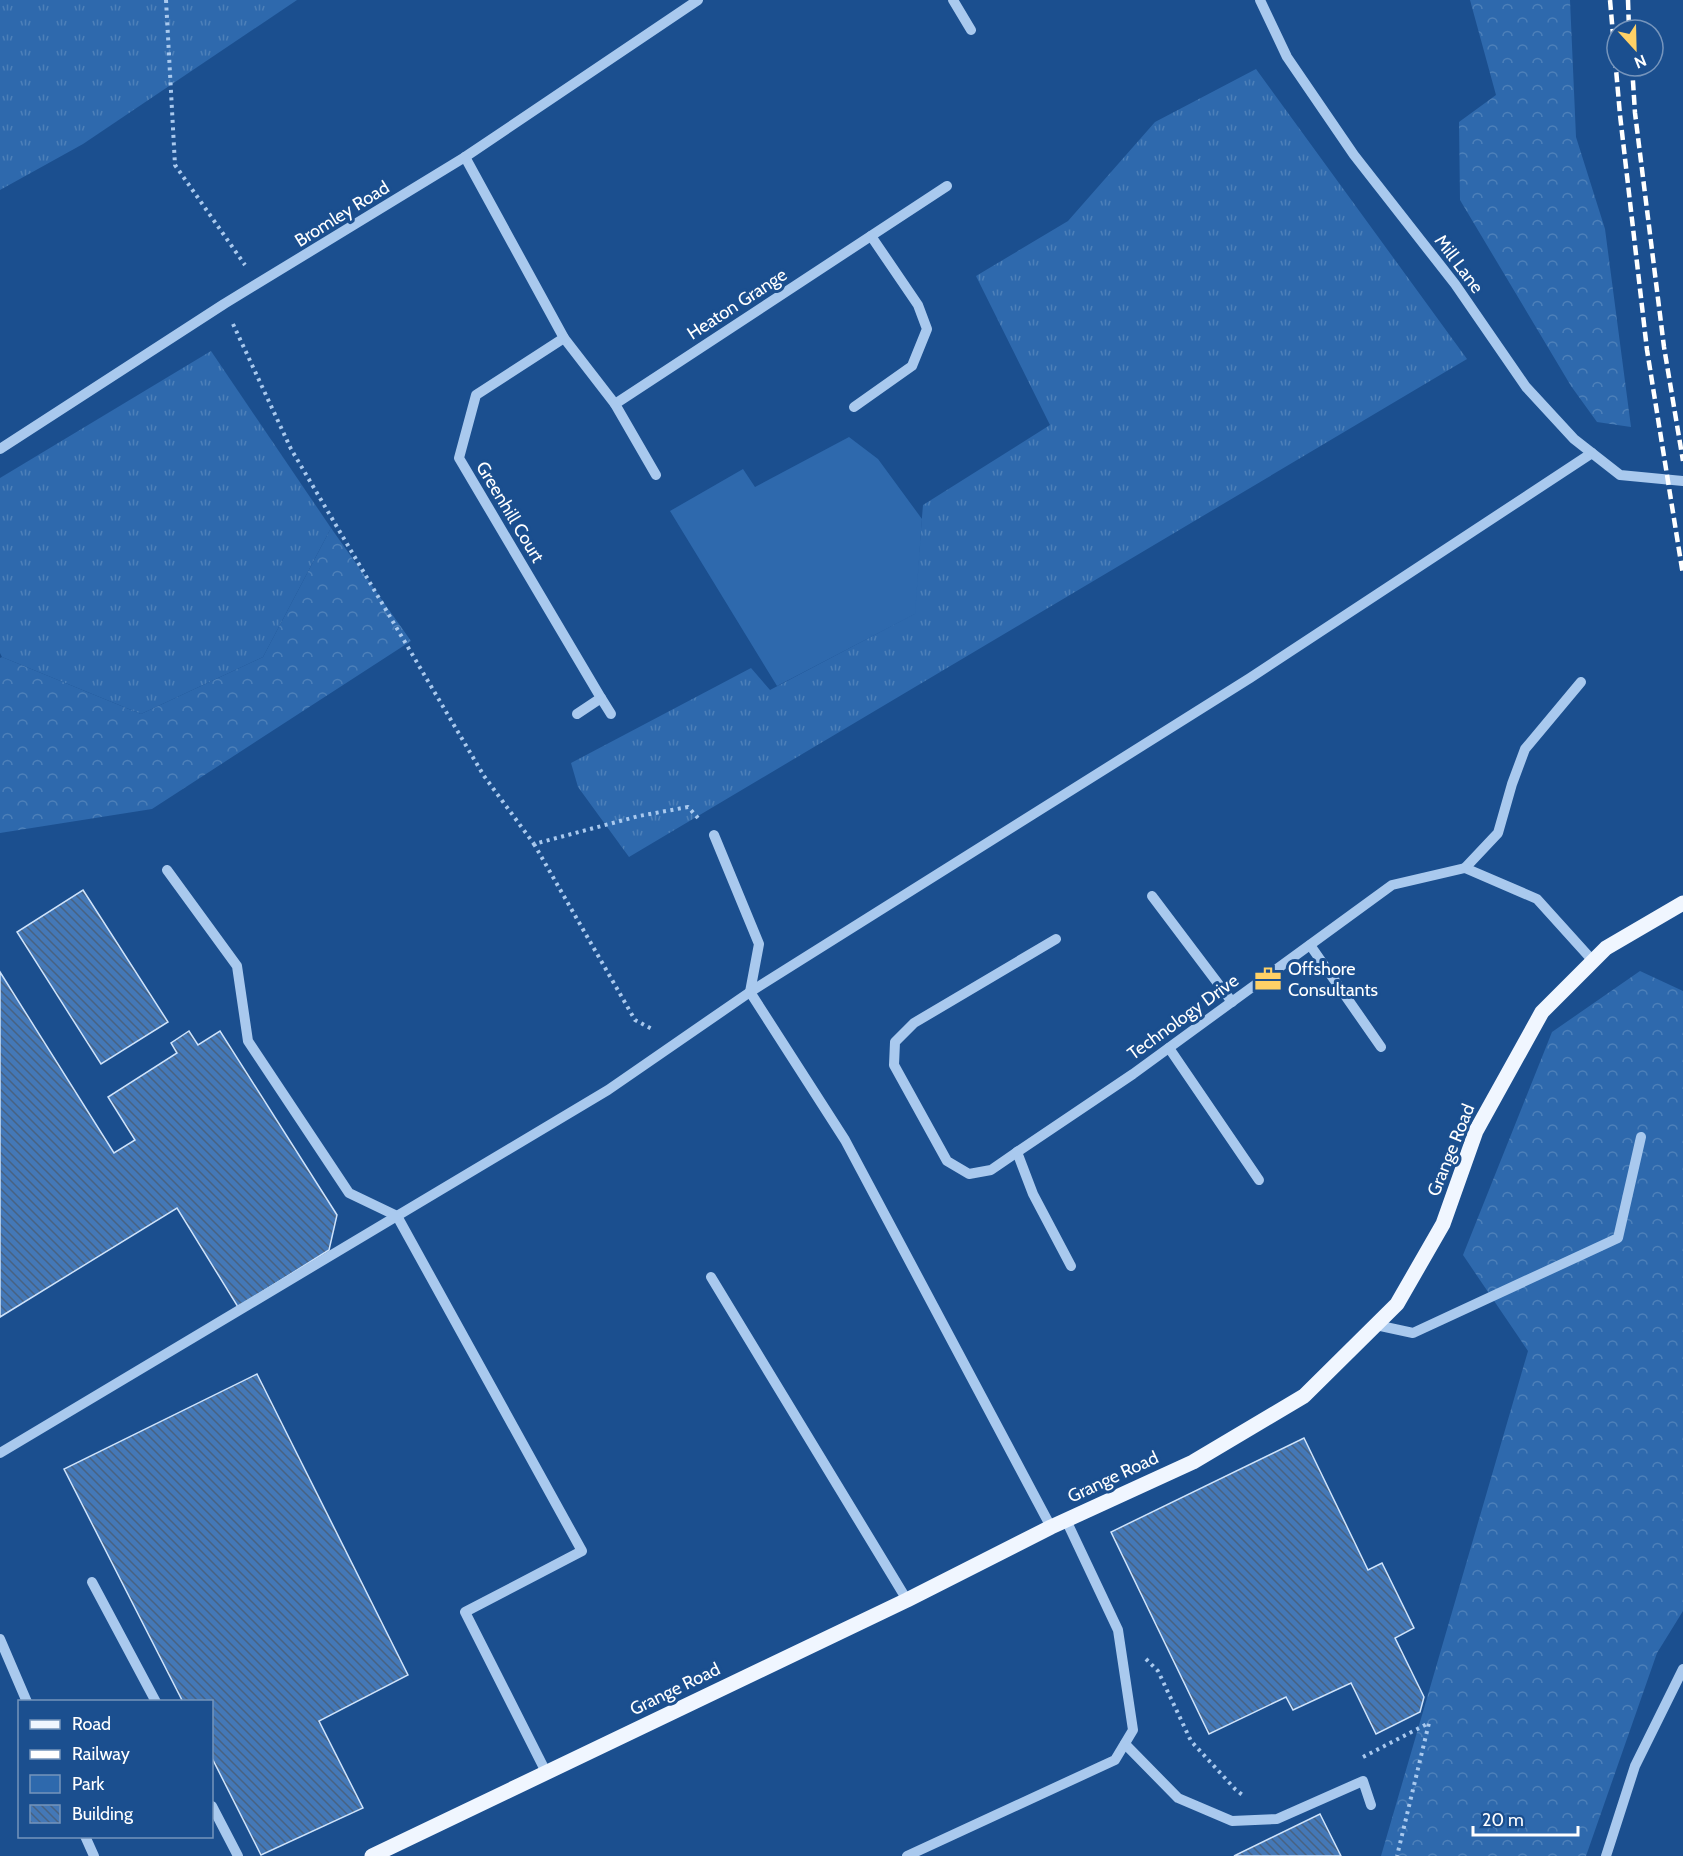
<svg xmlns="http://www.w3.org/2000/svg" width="1683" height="1856" viewBox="0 0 1683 1856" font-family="Cabin,sans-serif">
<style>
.grass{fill:url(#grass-tufts)}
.forest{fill:url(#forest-crowns)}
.park{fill:#2e69ad}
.building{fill:url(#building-back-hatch);stroke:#cfe3fa;stroke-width:1.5}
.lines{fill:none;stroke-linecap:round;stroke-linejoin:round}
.path{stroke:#a9c9ee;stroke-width:4;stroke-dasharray:3 4.5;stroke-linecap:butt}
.minor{stroke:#a9c9ee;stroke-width:10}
.major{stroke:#f0f6ff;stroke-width:15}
.rail{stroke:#fff;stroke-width:4.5;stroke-dasharray:10 4.5;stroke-linecap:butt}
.labels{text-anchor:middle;stroke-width:6;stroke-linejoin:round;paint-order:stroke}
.street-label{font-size:18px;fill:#fff;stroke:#1b4f8f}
.poi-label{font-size:18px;fill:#fff;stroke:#1b4f8f;text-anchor:start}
</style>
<defs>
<pattern id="grass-tufts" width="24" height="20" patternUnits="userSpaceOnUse" patternTransform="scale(1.5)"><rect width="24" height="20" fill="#2e69ad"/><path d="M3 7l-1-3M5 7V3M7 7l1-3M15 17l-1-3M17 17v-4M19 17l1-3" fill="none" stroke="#4d80b9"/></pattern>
<pattern id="forest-crowns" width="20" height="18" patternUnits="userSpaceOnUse" patternTransform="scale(1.5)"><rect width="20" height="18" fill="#2e69ad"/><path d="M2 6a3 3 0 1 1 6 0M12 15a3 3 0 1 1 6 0" fill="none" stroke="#4d80b9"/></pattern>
<pattern id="building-back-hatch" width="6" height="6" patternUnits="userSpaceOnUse" patternTransform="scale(1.5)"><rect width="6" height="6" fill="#4478b7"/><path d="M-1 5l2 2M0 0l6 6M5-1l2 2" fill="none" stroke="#486282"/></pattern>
</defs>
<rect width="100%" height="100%" fill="#1b4f8f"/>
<g class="grass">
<path d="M0,0H297L83,144L0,190Z"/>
<path d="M1256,69L1467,359L629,857L578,787L571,763L751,668L770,690L914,614L923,505L1050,425L976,276L1068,221L1155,122Z"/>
<path d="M211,351L331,528L263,657L141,714L2,657L0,653V478Z"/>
</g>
<g class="forest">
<path d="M1470,0H1570L1576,137L1605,229L1631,427L1597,422L1571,386L1460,200L1459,122L1496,95Z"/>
<path d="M331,528L411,641L152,809L0,833V658L2,657L141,714L263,657Z"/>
<path d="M1640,971L1683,991V1611L1657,1653L1586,1856H1381L1528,1351L1463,1255L1552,1032Z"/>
</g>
<path class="park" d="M849,437L878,459L922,519L915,614L777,686L670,511L743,469L755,487Z"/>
<g class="building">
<path d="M83,890L168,1022L101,1064L17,932Z"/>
<path d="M0,972L114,1153L135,1140L108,1097L177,1053L171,1043L189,1031L198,1045L220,1031L337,1215L329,1250L238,1307L177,1208L0,1317Z"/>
<path d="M257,1374L408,1675L319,1721L363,1808L261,1855L212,1758V1702H183L64,1469Z"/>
<path d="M1304,1438L1368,1570L1382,1563L1414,1628L1395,1638L1424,1697L1420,1712L1376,1734L1351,1683L1293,1710L1286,1697L1209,1734L1111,1532Z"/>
<path d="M1320,1814L1341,1856H1234Z"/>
</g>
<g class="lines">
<g class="path">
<path d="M166,0L175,165L245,265"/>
<path d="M233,324L291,449L484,776L534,844L639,816L688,807L698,818"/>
<path d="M534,844L635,1020L654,1030"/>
<path d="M1146,1659L1158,1671L1191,1741L1235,1789L1245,1797"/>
<path d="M1363,1757L1429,1723L1397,1856"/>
</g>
<g class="minor">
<path d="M953,0L971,30"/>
<path d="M1260,0L1287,57L1354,155L1455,284L1526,387L1574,439L1620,475L1683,481"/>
<path d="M465,157L564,338L615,404"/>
<path d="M564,338L476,395L459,458L601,698"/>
<path d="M854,407L912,366L927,329L918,305L871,236"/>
<path d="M0,449L224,304L465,157L698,0"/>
<path d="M656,475L615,404L947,186"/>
<path d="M577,714L601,698L611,714"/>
<path d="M714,835L759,944L750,992L845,1140L1051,1527"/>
<path d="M1465,868L1498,833L1512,784L1525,749L1581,682"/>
<path d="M167,870L237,966L248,1041L349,1193L397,1216L582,1551L465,1612L546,1772"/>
<path d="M1152,896L1232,1002"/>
<path d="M1310,945L1381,1047"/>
<path d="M1169,1048L1259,1180"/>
<path d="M1017,1152L991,1170L969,1174L947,1161L894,1065L895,1042L914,1023L1056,939"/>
<path d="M1071,1266L1033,1194L1017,1152L1133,1074L1392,885L1465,868L1537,899L1593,961"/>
<path d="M711,1277L907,1600"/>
<path d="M1376,1325L1413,1333L1618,1238L1641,1137"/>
<path d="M0,1453L608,1090L750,992L1250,678L1592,453"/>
<path d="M92,1582L156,1702"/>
<path d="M0,1639L27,1702"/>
<path d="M1125,1744L1178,1798L1232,1821L1277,1819L1363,1781L1371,1805"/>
<path d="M212,1806L238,1856"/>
<path d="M85,1836L94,1856"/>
<path d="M907,1856L1115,1760L1133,1730L1118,1630L1066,1520"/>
<path d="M1606,1856L1635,1766L1683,1669"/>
</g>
<path class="major" d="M372,1856L907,1600L1051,1527L1193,1462L1304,1396L1397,1304L1443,1224L1476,1131L1542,1012L1606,948L1683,903"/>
<g class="rail">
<path d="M1610,0L1620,115L1647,350L1683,575"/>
<path d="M1628,0L1629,30"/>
<path d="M1632,66L1635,113L1664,347L1683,461"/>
</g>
</g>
<defs>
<symbol id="office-bare" viewBox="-9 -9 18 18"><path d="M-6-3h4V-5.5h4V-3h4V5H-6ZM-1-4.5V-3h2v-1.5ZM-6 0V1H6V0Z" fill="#ffd166" stroke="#1b4f8f" stroke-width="2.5" paint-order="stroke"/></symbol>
</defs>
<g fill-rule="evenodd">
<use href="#office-bare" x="1249" y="960" width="38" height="38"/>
</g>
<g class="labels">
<g class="street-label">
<text transform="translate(342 214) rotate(-32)" y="6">Bromley Road</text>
<text transform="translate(1459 264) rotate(53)" y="6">Mill Lane</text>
<text transform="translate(737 304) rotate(-33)" y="6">Heaton Grange</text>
<text transform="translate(510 512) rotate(59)" y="6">Greenhill Court</text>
<text transform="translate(1183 1017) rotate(-36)" y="6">Technology Drive</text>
<text transform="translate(1451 1150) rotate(-68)" y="6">Grange Road</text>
<text transform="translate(1113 1477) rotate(-25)" y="6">Grange Road</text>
<text transform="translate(675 1689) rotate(-26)" y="6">Grange Road</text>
</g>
<g class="poi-label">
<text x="1288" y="975">Offshore<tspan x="1288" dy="21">Consultants</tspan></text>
</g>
</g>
<rect x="18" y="1700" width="195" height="138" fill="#1b4f8f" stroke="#7695bc" stroke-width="1.5"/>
<rect x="30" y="1720" width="30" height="9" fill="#f0f6ff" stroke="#7695bc" stroke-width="1.5"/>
<text x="72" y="1730" font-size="18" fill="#ffffff">Road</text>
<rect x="30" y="1750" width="30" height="9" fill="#ffffff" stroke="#7695bc" stroke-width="1.5"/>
<text x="72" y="1760" font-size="18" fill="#ffffff">Railway</text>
<rect x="30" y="1775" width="30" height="18" fill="#2e69ad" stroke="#7695bc" stroke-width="1.5"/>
<text x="72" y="1790" font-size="18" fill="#ffffff">Park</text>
<rect x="30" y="1805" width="30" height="18" fill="url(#building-back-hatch)" stroke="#7695bc" stroke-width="1.5"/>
<text x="72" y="1820" font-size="18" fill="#ffffff">Building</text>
<g transform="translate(1635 48) rotate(158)"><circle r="28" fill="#1b4f8f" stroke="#7695bc" stroke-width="1.5"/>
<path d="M0-4.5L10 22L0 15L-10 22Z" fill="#ffd166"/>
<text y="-9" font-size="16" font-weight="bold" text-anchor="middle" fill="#ffffff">N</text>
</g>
<path d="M1473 1826v9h105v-9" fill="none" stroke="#ffffff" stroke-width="3"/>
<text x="1482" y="1826" font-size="18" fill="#ffffff" stroke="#1b4f8f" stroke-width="4.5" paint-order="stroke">20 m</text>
</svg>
